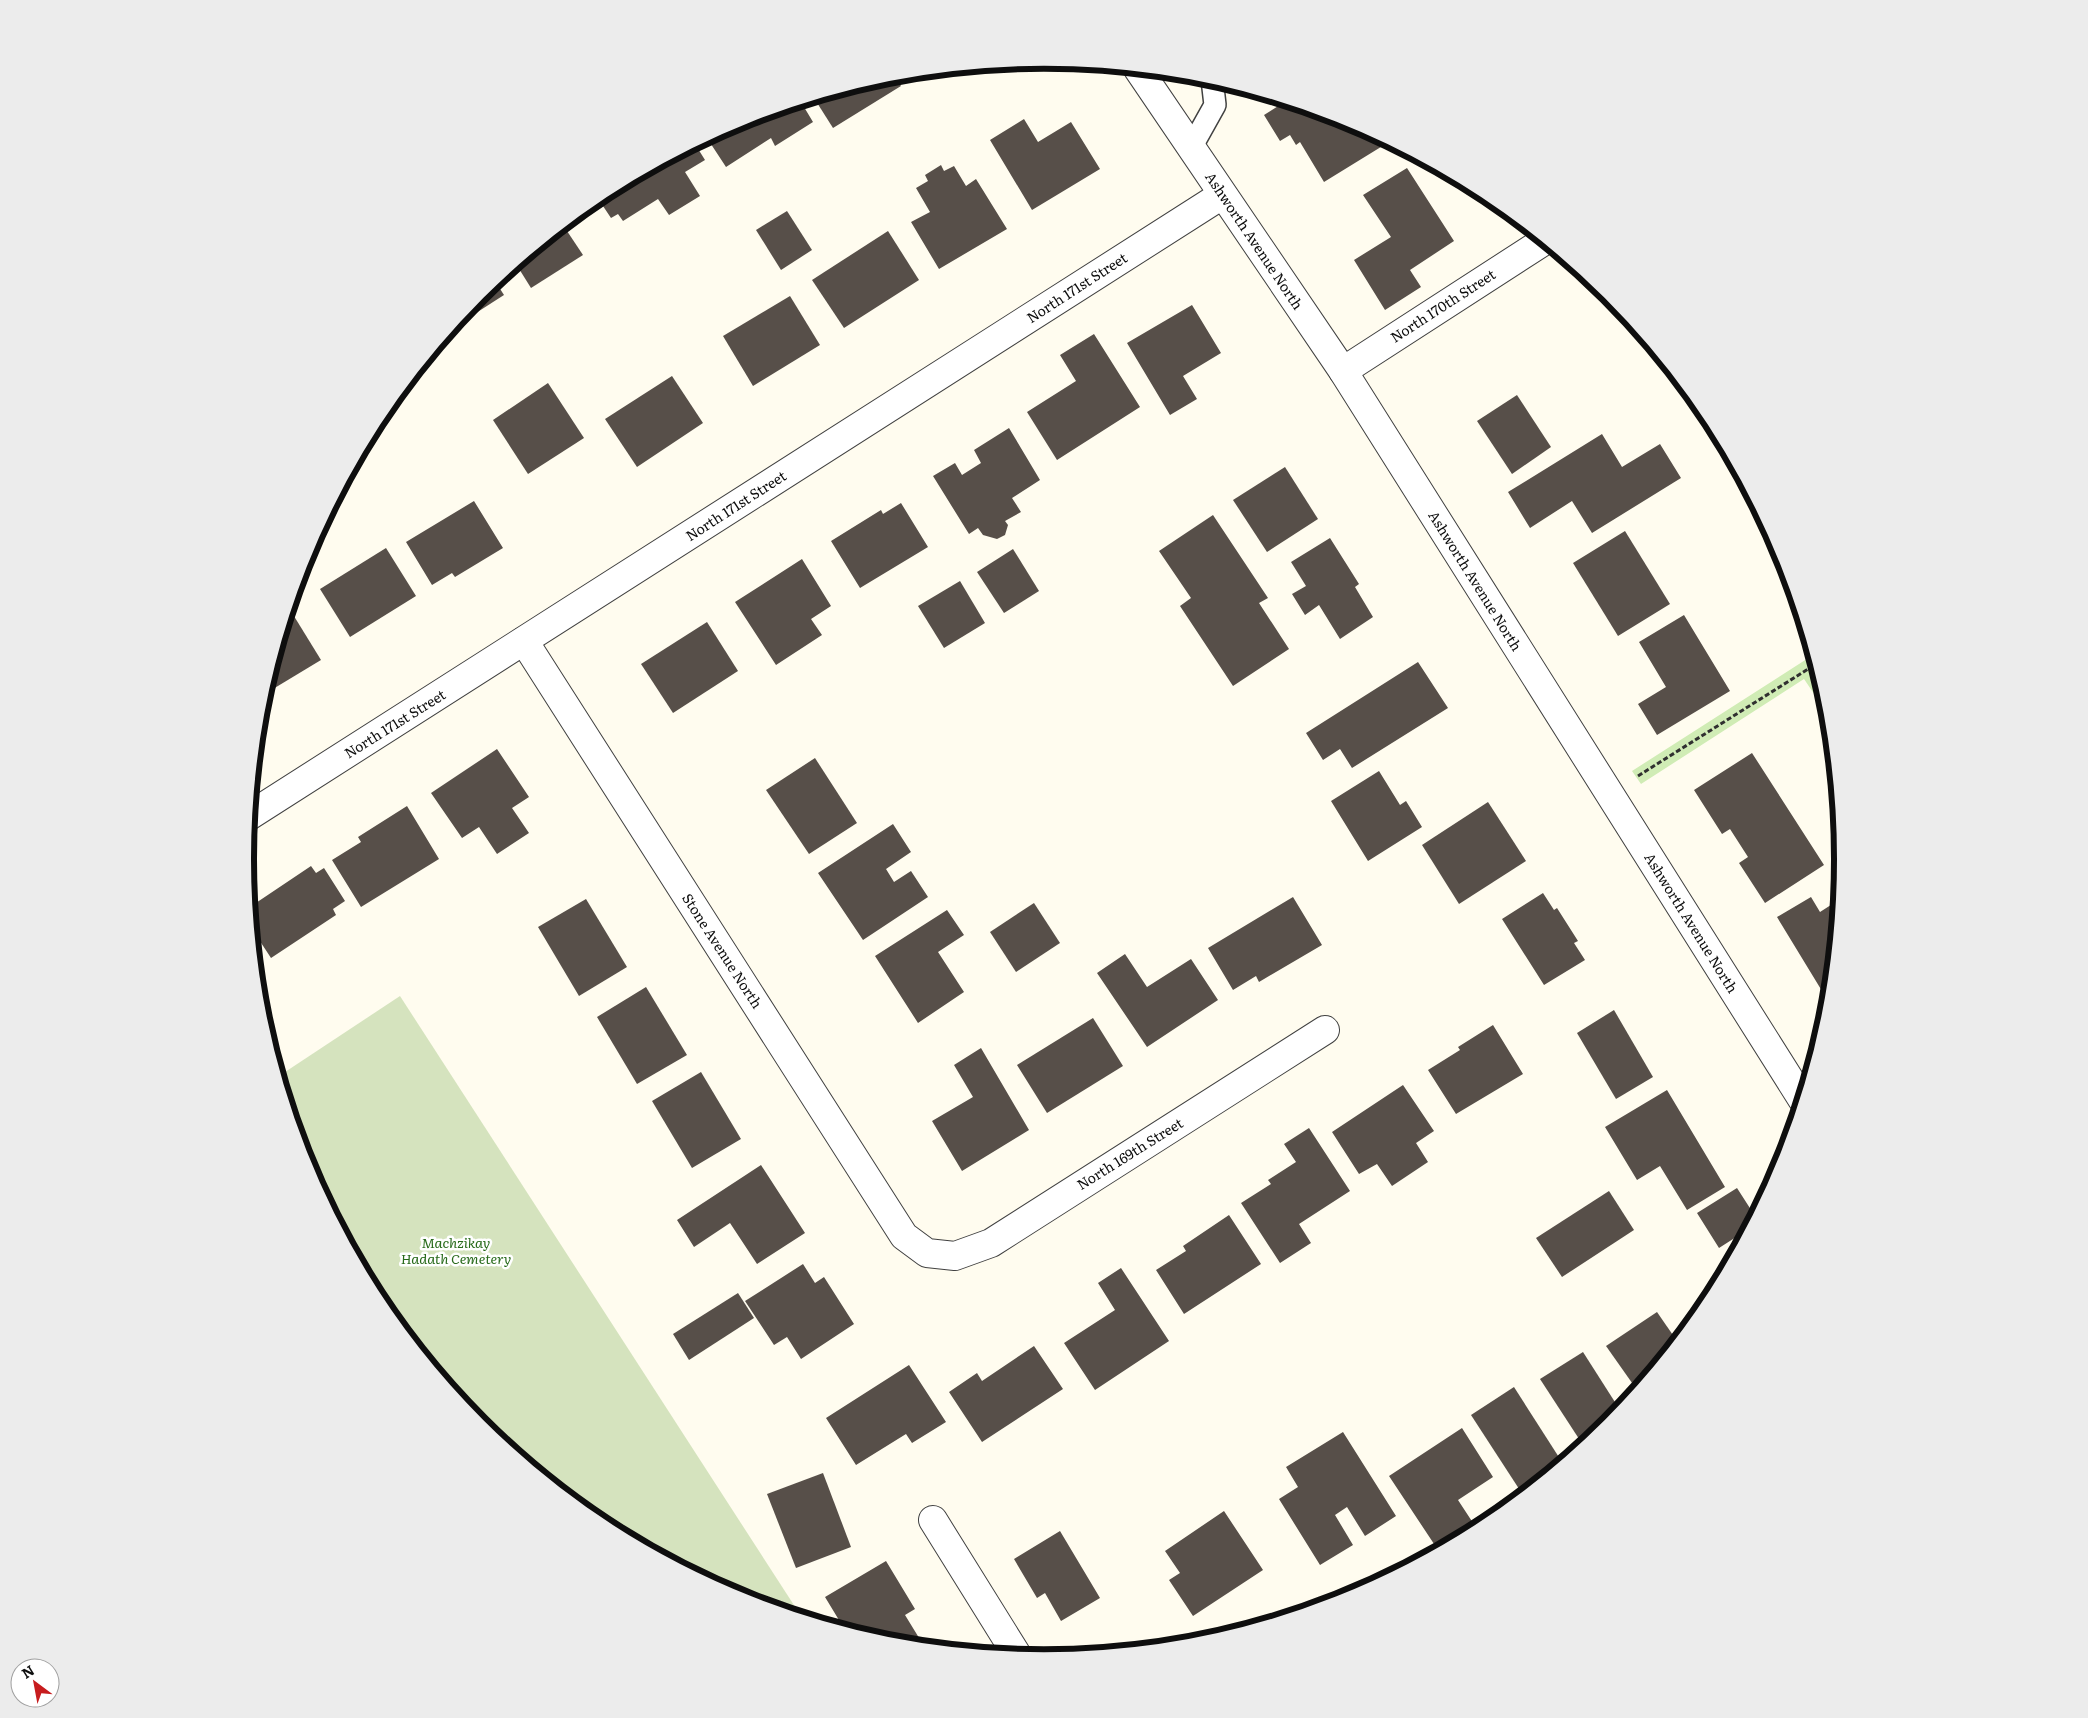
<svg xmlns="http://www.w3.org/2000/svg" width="2088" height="1718" viewBox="0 0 2088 1718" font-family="Literata,serif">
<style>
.green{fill:#d0ecb5}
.cemetery{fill:#d5e3be}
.building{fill:#574f49}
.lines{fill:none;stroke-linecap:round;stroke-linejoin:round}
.lane-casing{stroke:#414141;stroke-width:24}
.street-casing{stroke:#414141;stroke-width:30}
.path{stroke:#303030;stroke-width:3;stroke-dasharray:5 2.5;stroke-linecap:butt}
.lane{stroke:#fff;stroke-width:21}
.street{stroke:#fff;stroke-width:28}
.labels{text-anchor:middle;stroke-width:5;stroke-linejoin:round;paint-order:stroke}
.street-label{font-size:14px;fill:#0e0e0e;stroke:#fff}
.park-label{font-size:14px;font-style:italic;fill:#276a1a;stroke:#fff}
.rim{fill:none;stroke:#0e0e0e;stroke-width:6}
</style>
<rect width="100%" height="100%" fill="#fffcef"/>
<path class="green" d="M1813,655L1828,703L1829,716L1804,679L1641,784L1632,771Z"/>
<path class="cemetery" d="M400,996L801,1616L738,1597L600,1523L479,1424L379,1303L306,1164L279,1076Z"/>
<g class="building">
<path d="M888,75H894L901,86L833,128L814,98Z"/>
<path d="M1286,101L1350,121L1389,142L1324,182L1300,142L1296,145L1290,135L1280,141L1264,115Z"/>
<path d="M801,102L813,122L775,146L771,138L726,167L707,138L739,121Z"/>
<path d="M1024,119L1038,142L1071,122L1100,169L1032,210L990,140Z"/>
<path d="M695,144L705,160L685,172L700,196L669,215L658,199L623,221L618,214L611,218L597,197Z"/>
<path d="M941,165L944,171L954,166L966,186L976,179L1007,229L939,269L911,222L930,212L916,188L928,181L925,175Z"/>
<path d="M1407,168L1454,241L1410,270L1421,287L1385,310L1354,260L1391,237L1363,195Z"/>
<path d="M787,211L812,250L781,270L756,230Z"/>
<path d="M563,225L583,255L531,288L516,264Z"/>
<path d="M888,231L919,280L844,328L812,280Z"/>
<path d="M495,281L504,295L451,329L479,294Z"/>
<path d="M790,296L820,345L753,386L723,336Z"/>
<path d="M1192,305L1221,353L1183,376L1197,399L1170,415L1127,343Z"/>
<path d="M1094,334L1140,407L1057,460L1027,412L1076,381L1060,355Z"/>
<path d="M672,376L703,423L637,467L605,419Z"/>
<path d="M548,383L584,438L528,474L493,420Z"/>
<path d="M1517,395L1551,447L1512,474L1477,421Z"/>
<path d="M1009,428L1040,480L1012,498L1021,512L1005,521L1008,525L1005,535L997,539L983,535L978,528L969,534L933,476L955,463L962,475L981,463L974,450Z"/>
<path d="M1602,434L1622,467L1660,444L1681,478L1592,533L1572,501L1530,528L1508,492Z"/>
<path d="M1285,467L1318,519L1267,552L1233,500Z"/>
<path d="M474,501L503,548L455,577L452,573L432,585L406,542Z"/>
<path d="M901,503L928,547L860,588L831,541L881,510L883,514Z"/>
<path d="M1213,515L1268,598L1259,603L1289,649L1233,686L1180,606L1191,598L1159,551Z"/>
<path d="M1625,531L1670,604L1618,636L1573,563Z"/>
<path d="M1330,538L1359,584L1355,587L1373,617L1340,639L1319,605L1305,615L1292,594L1306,586L1291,562Z"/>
<path d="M386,548L416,596L350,637L320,589Z"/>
<path d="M1013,549L1039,591L1004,613L977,572Z"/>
<path d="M802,559L831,606L811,619L822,635L776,665L735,602Z"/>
<path d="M960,581L985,623L944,648L918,606Z"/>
<path d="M289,608L321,660L263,695L272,664Z"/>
<path d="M1684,615L1730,691L1657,735L1638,704L1666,687L1639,642Z"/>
<path d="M707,622L738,671L673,713L641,664Z"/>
<path d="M1418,662L1448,708L1352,768L1340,749L1323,760L1306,733Z"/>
<path d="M497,749L529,797L512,808L529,833L497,854L479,827L462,838L431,793Z"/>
<path d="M1752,753L1824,865L1765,903L1739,863L1748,857L1730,829L1722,834L1694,790Z"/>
<path d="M815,758L857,823L809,854L766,790Z"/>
<path d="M1379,771L1400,805L1406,801L1422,827L1368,861L1331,801Z"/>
<path d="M1488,802L1526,861L1459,904L1422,845Z"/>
<path d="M407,806L439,859L361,907L332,860L361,842L358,837Z"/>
<path d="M893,824L911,852L886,869L894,882L911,871L928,897L863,940L818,873Z"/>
<path d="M311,866L316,873L324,868L345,901L333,909L336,915L271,958L252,929L250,907Z"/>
<path d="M1543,893L1554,910L1557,908L1578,941L1574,943L1585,960L1544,985L1502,919Z"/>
<path d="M1293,897L1322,945L1259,982L1256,976L1233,990L1208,948Z"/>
<path d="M1811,897L1820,912L1834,903L1838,910L1830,986L1822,991L1777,917Z"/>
<path d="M586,899L627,967L579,996L538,927Z"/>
<path d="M1034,903L1060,943L1016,972L990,932Z"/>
<path d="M947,910L964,935L938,952L964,992L918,1023L875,956Z"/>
<path d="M1125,954L1147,987L1191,959L1218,1000L1147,1047L1097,973Z"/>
<path d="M646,987L687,1055L637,1084L597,1017Z"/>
<path d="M1614,1010L1653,1077L1616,1099L1577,1033Z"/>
<path d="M1093,1018L1123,1066L1047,1113L1017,1065Z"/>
<path d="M1493,1025L1523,1074L1456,1114L1428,1070L1460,1050L1458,1047Z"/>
<path d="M981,1048L1029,1130L962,1171L932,1121L973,1097L954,1065Z"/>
<path d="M701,1072L741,1139L692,1168L652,1101Z"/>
<path d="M1403,1085L1434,1131L1416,1143L1428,1162L1392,1186L1377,1164L1359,1174L1332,1132Z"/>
<path d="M1667,1090L1725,1187L1687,1210L1660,1166L1637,1180L1605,1127Z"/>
<path d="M1309,1128L1350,1191L1299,1224L1311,1243L1280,1263L1241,1203L1271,1184L1268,1180L1296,1162L1284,1144Z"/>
<path d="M761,1165L805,1233L757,1264L730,1223L694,1247L677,1220Z"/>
<path d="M1737,1188L1755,1216L1745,1234L1744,1232L1719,1248L1697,1213Z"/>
<path d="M1609,1191L1634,1230L1562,1277L1536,1238Z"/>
<path d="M1229,1215L1261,1264L1184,1314L1156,1270L1186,1251L1183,1246Z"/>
<path d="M803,1264L815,1283L824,1277L854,1324L801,1359L787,1337L774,1345L745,1301Z"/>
<path d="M1121,1268L1169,1341L1095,1390L1064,1343L1115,1310L1098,1283Z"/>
<path d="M738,1293L754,1318L689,1360L673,1334Z"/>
<path d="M1657,1312L1677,1341L1637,1390L1606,1346Z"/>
<path d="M1034,1346L1063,1389L982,1442L949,1392L977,1373L982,1381Z"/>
<path d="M1583,1352L1620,1410L1609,1424L1583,1445L1540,1379Z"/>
<path d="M909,1365L946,1422L912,1443L906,1434L856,1465L826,1418Z"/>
<path d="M1514,1387L1562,1462L1523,1495L1471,1415Z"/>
<path d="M1462,1428L1493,1477L1458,1500L1477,1529L1438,1550L1389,1476Z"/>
<path d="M1343,1432L1396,1516L1365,1536L1347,1507L1335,1515L1353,1545L1320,1565L1279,1499L1298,1487L1286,1467Z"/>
<path d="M823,1473L851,1547L796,1568L767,1494Z"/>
<path d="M1224,1511L1263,1570L1193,1616L1169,1580L1180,1573L1165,1551Z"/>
<path d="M1060,1531L1100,1598L1061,1621L1045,1593L1037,1598L1014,1559Z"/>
<path d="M886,1561L915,1609L905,1615L924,1646L888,1643L845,1630L825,1597Z"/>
</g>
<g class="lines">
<defs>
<path id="lane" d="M1191,148L1215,105L1212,79"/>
<g id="street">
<path d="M1138,69L1343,371L1802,1099"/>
<path d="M1343,371L1544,241"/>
<path d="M524,641L904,1236L927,1253L955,1256L991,1243L1325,1030"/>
<path d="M249,816L1222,195"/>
<path d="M933,1520L1017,1655"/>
</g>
</defs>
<use href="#lane" class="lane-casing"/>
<use href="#street" class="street-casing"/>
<path class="path" d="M1638,776L1816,664"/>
<use href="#lane" class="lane"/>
<use href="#street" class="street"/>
</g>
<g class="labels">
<g class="street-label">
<text transform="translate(1254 241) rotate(56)" y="5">Ashworth Avenue North</text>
<text transform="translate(1077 288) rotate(-33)" y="5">North 171st Street</text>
<text transform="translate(1443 306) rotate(-33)" y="5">North 170th Street</text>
<text transform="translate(736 506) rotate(-33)" y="5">North 171st Street</text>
<text transform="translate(1475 581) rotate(58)" y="5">Ashworth Avenue North</text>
<text transform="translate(395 724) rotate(-32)" y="5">North 171st Street</text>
<text transform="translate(1691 923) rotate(58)" y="5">Ashworth Avenue North</text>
<text transform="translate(722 951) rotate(57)" y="5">Stone Avenue North</text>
<text transform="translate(1130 1154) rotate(-32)" y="5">North 169th Street</text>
</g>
<g class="park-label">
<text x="456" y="1248">Machzikay<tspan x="456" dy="16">Hadath Cemetery</tspan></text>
</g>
</g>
<path d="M0 0H2088V1718H0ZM254 859a790 790 0 1 1 1580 0a790 790 0 1 1-1580 0Z" fill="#ececec" fill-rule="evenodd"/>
<path class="rim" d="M254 859a790 790 0 1 1 1580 0a790 790 0 1 1-1580 0Z"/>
<g transform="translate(35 1683) rotate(328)"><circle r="24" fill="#ffffff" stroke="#9f9f9f"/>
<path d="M0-4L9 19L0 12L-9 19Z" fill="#c71c1e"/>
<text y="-8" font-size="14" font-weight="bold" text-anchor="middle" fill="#0e0e0e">N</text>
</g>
</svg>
